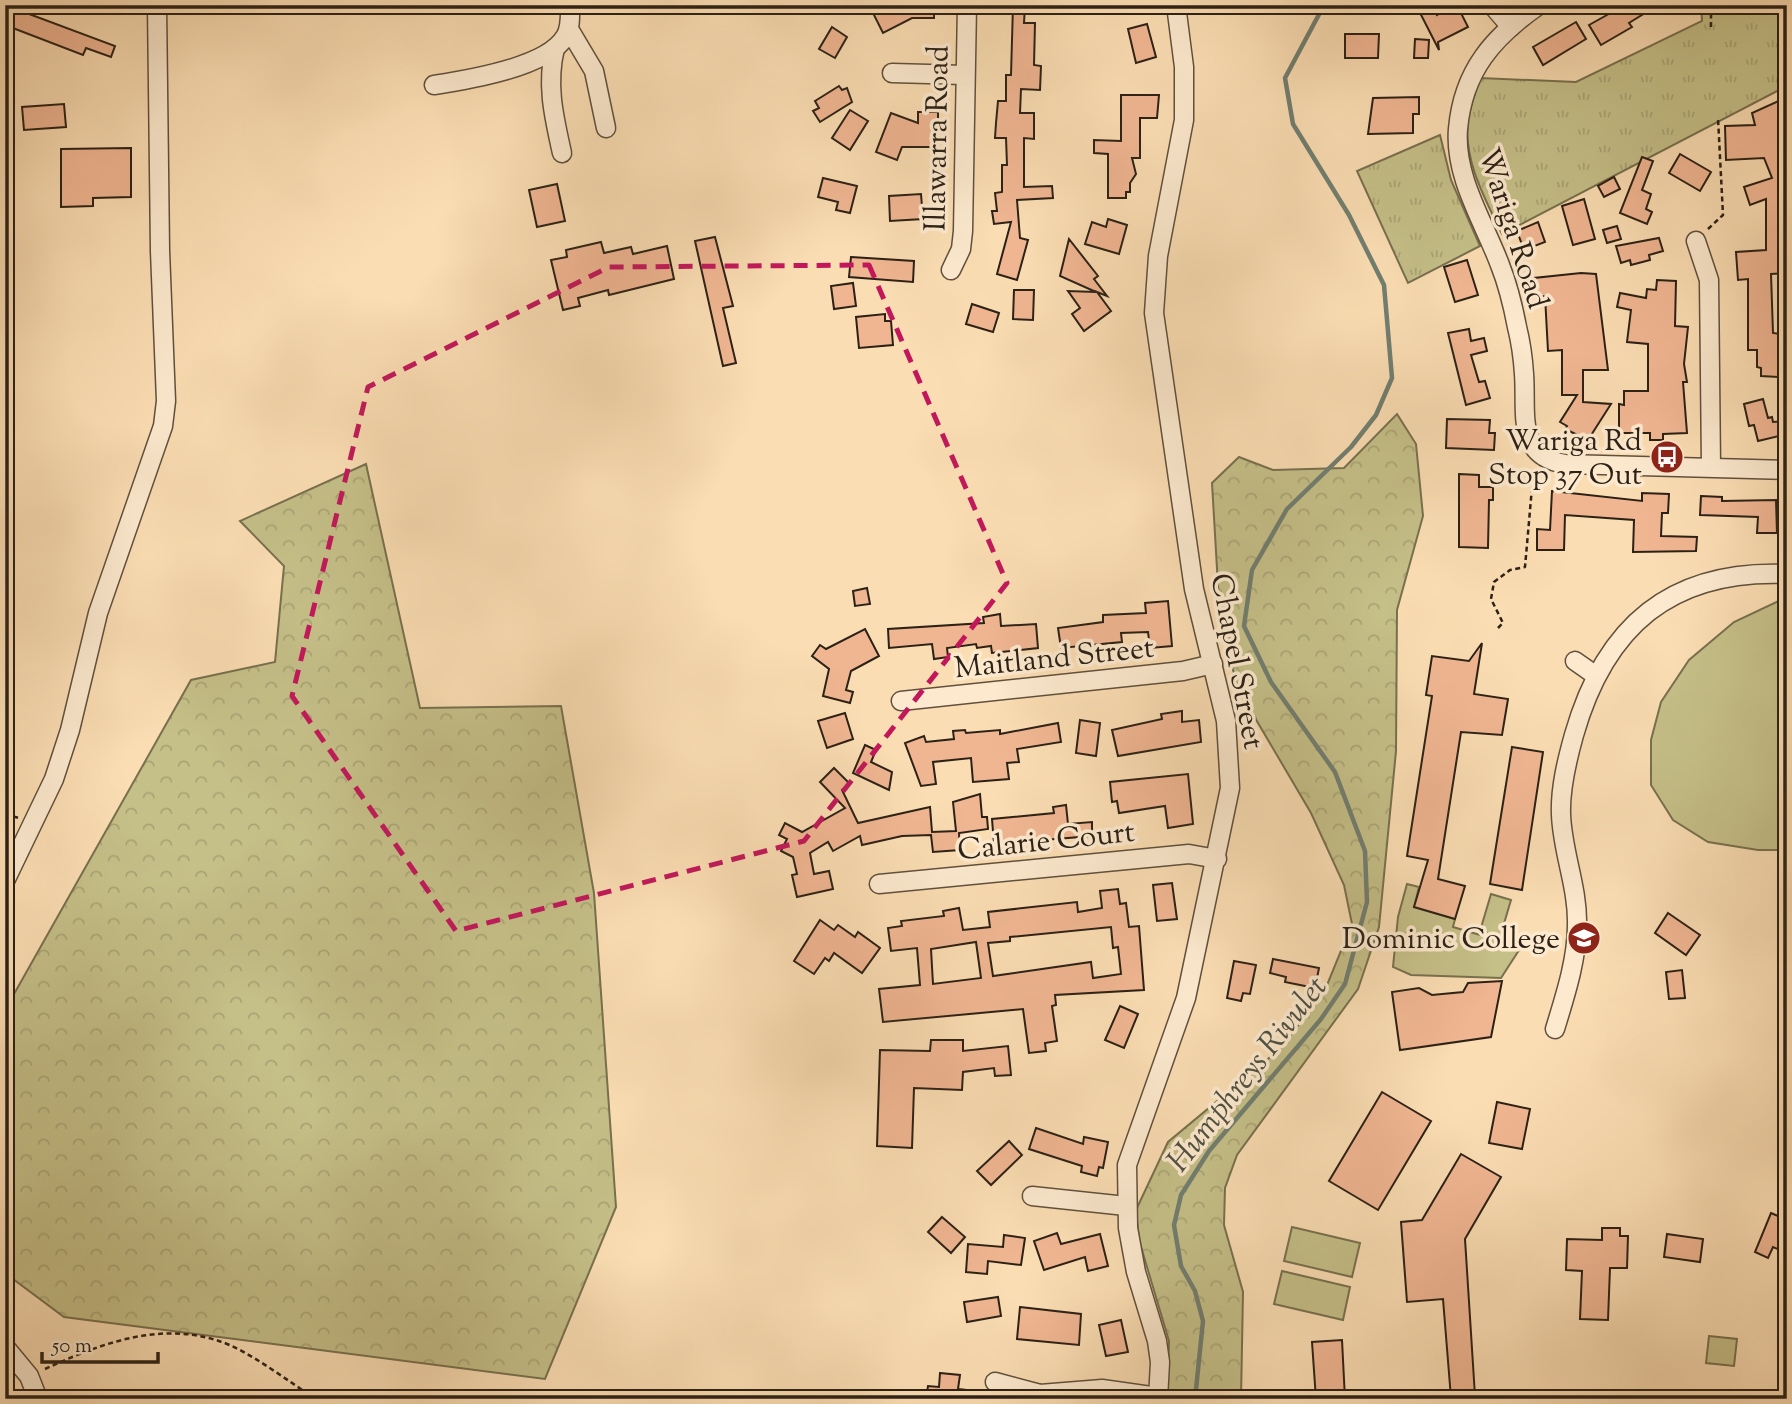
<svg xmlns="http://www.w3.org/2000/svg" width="1792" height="1404" viewBox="0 0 1792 1404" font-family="'Sorts Mill Goudy',serif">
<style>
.green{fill:#c5bf88;stroke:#78704f;stroke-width:2}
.forest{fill:url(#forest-crowns);stroke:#78704f;stroke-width:2}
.park{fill:url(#park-tufts);stroke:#78704f;stroke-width:2}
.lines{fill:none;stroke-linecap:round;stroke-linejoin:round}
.stream{stroke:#717e70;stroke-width:4.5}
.building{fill:#f0b692;stroke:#2c2116;stroke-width:2;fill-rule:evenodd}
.minor-casing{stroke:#60503d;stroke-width:21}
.path{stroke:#2c2116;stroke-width:2.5;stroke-dasharray:5 3.5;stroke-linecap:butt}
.minor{stroke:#fce9ce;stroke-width:18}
.marked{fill:none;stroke:#c2185b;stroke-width:5;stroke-dasharray:14 9;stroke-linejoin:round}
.labels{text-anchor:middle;stroke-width:7;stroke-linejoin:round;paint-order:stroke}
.street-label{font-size:30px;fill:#2c2116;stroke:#fce9ce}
.poi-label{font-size:30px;fill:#2c2116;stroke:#fce9ce;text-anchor:end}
.water-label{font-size:32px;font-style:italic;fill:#4e5043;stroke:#fce9ce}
</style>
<defs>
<pattern id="forest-crowns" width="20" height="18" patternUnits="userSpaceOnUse" patternTransform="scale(1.75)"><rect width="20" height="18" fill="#c5bf88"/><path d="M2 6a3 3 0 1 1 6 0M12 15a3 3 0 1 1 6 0" fill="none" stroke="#a9a475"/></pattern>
<pattern id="park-tufts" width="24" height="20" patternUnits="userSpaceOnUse" patternTransform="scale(1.75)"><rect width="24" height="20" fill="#c5bf88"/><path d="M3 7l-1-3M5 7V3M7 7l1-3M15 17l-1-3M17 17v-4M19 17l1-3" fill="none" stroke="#a9a475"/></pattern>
</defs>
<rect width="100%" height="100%" fill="#fbddb3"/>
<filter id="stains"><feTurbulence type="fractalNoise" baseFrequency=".00286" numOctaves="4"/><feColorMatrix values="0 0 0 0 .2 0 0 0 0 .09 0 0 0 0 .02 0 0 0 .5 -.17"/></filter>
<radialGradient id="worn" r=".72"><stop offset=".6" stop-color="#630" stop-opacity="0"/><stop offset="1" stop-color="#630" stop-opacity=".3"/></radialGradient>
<g class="green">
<path d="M1787,597V850H1758L1708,842L1673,820L1651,785V740L1661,702L1689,660L1734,622Z"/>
<path d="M1407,884L1419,887L1414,907L1455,919L1453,927L1521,947L1501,978L1411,975L1393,967L1398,917Z"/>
<path d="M1491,894L1511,900L1500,937L1480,931Z"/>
<path d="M1292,1227L1360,1243L1352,1277L1284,1261Z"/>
<path d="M1282,1271L1350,1287L1343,1320L1274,1304Z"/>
<path d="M1709,1336L1737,1339L1734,1366L1706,1363Z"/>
</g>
<g class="forest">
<path d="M1397,414L1416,444L1423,516L1397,610L1396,751L1379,927L1358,989L1237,1155L1225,1188L1224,1225L1243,1292L1241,1399H1167L1169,1341L1139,1240L1136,1210L1168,1142L1280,1049L1325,990L1352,924L1344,885L1311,813L1238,689L1220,620L1212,483L1239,457L1273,470L1344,468Z"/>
<path d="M366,464L420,708L561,706L594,893L616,1207L545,1379L64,1317L5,1273V1010L191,680L275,662L284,566L240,521Z"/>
</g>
<g class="park">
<path d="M1701,5H1719V12L1730,5H1787V90H1779L1502,234C1485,199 1463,160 1468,120C1470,106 1476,91 1480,78L1576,82L1702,21Z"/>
<path d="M1440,135L1451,180L1480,246L1408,283L1357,171Z"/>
</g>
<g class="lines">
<path class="stream" d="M1195,1399L1203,1321L1195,1291L1181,1266L1174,1225L1181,1195L1209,1151L1321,1019L1345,984L1367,902L1365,851L1335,772L1271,682L1244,626L1252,570L1287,509L1351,447L1376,415L1392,378L1384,285L1349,215L1293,124L1285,78L1324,5"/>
</g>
<g class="building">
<path d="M5,5L115,46L111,57L86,48L83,55L5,25Z"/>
<path d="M869,5H934V18H912L883,33Z"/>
<path d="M1013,5H1025L1024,23H1035L1034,65L1041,66L1040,90L1021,89L1020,113H1034V139L1024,138V187L1052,186L1053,198L1017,200L1020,238L1028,240L1017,280L997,274L1011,222L994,224L992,211H997L995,193L1002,192V165H1007L1006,138H995L996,123L998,101H1006V75H1011Z"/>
<path d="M1416,5H1436L1437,15L1457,5L1468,27L1438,42L1439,50Z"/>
<path d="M1625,5H1658L1629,23L1632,27L1601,45L1589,25Z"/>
<path d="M1576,22L1586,39L1543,65L1533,47Z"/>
<path d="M1147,24L1156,57L1136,63L1128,29Z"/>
<path d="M832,27L847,37L835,58L819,49Z"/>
<path d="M1345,34H1379L1378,58H1345Z"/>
<path d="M1415,39L1429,40L1428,58H1414Z"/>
<path d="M839,86L842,90L847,88L852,102L820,122L813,111L819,108L815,101Z"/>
<path d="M1121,95H1159L1157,118H1140V158H1132L1136,174L1130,183V192H1126V198H1108V154L1094,153V140L1121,141Z"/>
<path d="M1419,97V114H1413V133L1368,134L1373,98Z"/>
<path d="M1783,99L1787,114V273L1771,274L1773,333L1780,334L1778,377L1761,376V368L1757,367V350H1748V279L1738,280L1736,252L1766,250V199L1750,205L1744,187L1772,178L1764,158L1726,160L1725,126L1755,125L1752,113Z"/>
<path d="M64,104L66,127L24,130L22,107Z"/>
<path d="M850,110L868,121L850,150L832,138Z"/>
<path d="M918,112H938V147H902L897,160L876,152L891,113L918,123Z"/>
<path d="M131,148V197L93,198V206L61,207V149Z"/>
<path d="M1680,154L1711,172L1700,191L1669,173Z"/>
<path d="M1642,157L1653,161L1642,190L1651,194L1646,209L1652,212L1647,224L1620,213Z"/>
<path d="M1614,177L1620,189L1604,197L1598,186Z"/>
<path d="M823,178L857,186L850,213L836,210L838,202L818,197Z"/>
<path d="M557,184L565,221L537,227L529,190Z"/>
<path d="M921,194L923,219L890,221L889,196Z"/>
<path d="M1584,199L1595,239L1573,245L1562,206Z"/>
<path d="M1108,219L1127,225L1119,254L1085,244L1092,222L1106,227Z"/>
<path d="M1538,222L1545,242L1524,250L1517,231Z"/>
<path d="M1617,226L1621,239L1607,243L1603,230Z"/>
<path d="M715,237L733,306L723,308L736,363L723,366L695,241Z"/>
<path d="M1659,238L1663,251L1649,255L1650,260L1631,265L1630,260L1621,263L1616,246Z"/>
<path d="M1069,239L1098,276L1094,279L1107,296L1097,292L1111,311L1084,331L1072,314L1080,308L1068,291L1096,292L1060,276Z"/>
<path d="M601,242L604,253L631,247L633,254L667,246L674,279L609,295L608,290L578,298L580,306L563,310L551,260L567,257L566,250Z"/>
<path d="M851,257L914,261L913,282L849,277Z"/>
<path d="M1467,260L1478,295L1455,302L1444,267Z"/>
<path d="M1581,273L1596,274L1608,370H1583V402L1611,404L1588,440L1565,429L1567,426L1560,422L1577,395H1562V350L1548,351L1545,296L1536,297L1534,278Z"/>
<path d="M1657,280L1676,281L1675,326L1688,327L1684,364L1687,382H1683L1687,433L1663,434V440H1650V433H1619V404L1624,405V391H1648V344L1627,342L1631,310L1617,307L1620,293L1646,298L1647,289L1656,290Z"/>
<path d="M853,283L856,306L834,309L831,286Z"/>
<path d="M1014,290H1034L1033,320L1013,319Z"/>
<path d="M972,304L999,313L993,332L966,324Z"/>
<path d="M885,314V321H891L893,345L859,348L856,317Z"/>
<path d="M1469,329L1471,341L1484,338L1487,351L1471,355L1479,382L1485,381L1490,398L1466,405L1448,333Z"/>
<path d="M1763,399L1768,418L1772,417L1773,422L1787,421V434L1758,441L1754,425L1749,426L1744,404Z"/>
<path d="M1447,419L1490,420L1489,433H1495L1494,450L1446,448Z"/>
<path d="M1459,474L1479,475V487H1493V500H1489L1488,548L1459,547Z"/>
<path d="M1552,491L1642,501V493L1669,494L1668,513H1662L1661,536L1697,537L1696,551L1633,552L1634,520L1565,515L1564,550H1537V529L1550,530Z"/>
<path d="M1701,496L1722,497V501L1776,500L1777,533H1757L1758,517L1700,515Z"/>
<path d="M867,588L870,604L855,606L853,591Z"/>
<path d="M1168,601L1172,646L1150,648L1148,632L1121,633L1122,642L1061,648L1058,628L1103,622V615L1146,613L1145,603Z"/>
<path d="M1000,614L1001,626L1036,624L1038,648L992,653L991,646L977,648L976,644L947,648L948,657L934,659L932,644L889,648L888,629L984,623L983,617Z"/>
<path d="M865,629L879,656L851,671L846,690L853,692L850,703L823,696L829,669L812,656L820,645L826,649Z"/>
<path d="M1482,643L1474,694L1508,699L1502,735L1461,732L1438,879L1465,886L1455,919L1414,907L1428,860L1407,856L1432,696L1426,695L1432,656L1469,661Z"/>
<path d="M1182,711V722L1199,720L1201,742L1118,756L1112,730L1162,719L1161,714Z"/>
<path d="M845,713L853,739L827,748L818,721Z"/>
<path d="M1080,720L1100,723L1096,756L1076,753Z"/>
<path d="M1058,723L1061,742L1017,749L1019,762L1007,763L1009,779L973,782L971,758L933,762L936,784L921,786L905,743L924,736L926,742L954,739L953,731L965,730L966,733L1000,730V734Z"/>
<path d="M865,745L876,750L871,762L892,772L889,790L853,773Z"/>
<path d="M1512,747L1543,752L1522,890L1490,884Z"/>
<path d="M834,768L849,783L842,790L858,823L930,807L932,832L956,831L953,802L980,794L982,817H987L988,829L959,833L960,850L933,852L931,835L902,836L862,845L860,836L833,851L828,842L810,853L814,874L829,871L833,889L797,897L792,875L797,874L793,857L781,851L787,839L779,835L785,823L802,832L845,808L820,782Z"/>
<path d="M1188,774L1193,824L1168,828L1165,806L1119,813L1117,801L1112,802L1110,782Z"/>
<path d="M1066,805L1068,824L1092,822V836L994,844L992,819L1054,813L1053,807Z"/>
<path d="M1172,883L1177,919L1157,921L1153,885Z"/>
<path d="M1118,889L1120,904L1126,903L1129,927L1139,926L1144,990L1055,995L1056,1005L1052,1006L1057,1041L1045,1043L1046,1051L1029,1053L1023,1009L883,1022L879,989L920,985L917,948L891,951L888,928L902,926L901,921L944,916L943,911L959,908L963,930L990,927L988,912L1077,902L1078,912L1102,908L1100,891ZM1111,927L1113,948L1118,947L1121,974L1093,978L1091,962L993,976L988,943L1010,941V937ZM976,942L981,978L933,984L931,949Z"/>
<path d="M1668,913L1700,935L1686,955L1655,933Z"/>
<path d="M820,920L834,930L838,925L855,937L858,932L880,948L862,973L834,953L829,961L825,958L814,974L794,961Z"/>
<path d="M1273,959L1319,968L1315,988L1285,982L1286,977L1270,973Z"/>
<path d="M1234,961L1256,965L1250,994L1243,993L1241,1001L1227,998Z"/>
<path d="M1682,970L1685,998L1669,999L1666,972Z"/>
<path d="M1502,981L1491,1037L1400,1050L1392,992L1419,988L1432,995L1463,992L1468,983Z"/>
<path d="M1120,1006L1138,1014L1124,1048L1105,1040Z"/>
<path d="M931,1040H963V1051L1008,1046L1011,1075L995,1076L994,1068L963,1072L962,1090L914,1088L912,1148L877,1146L880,1050L930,1051Z"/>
<path d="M1382,1092L1431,1121L1378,1210L1329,1181Z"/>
<path d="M1497,1102L1530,1109L1522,1149L1489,1143Z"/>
<path d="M1036,1128L1083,1144L1084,1137L1108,1142L1103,1168L1099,1167L1097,1176L1081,1172L1082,1166L1029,1149Z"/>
<path d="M1009,1141L1022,1155L991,1185L977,1171Z"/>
<path d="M1461,1154L1501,1177L1465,1239L1475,1396L1451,1398L1443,1299L1407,1302L1401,1222L1422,1220Z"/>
<path d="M1771,1213L1787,1220V1235L1780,1250L1773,1247L1768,1258L1755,1252Z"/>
<path d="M942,1217L965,1237L951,1253L928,1232Z"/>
<path d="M1602,1228H1620V1236H1628L1627,1268H1610L1608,1320L1580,1319L1582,1271L1566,1270L1567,1239L1602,1240Z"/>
<path d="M1057,1233L1061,1244L1100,1234L1108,1266L1088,1271L1085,1257L1044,1270L1034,1241Z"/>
<path d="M1667,1234L1703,1239L1700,1262L1664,1257Z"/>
<path d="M1004,1235L1025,1238L1021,1265L988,1261L987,1274L966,1272L968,1244L1003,1247Z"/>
<path d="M998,1297L1001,1316L967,1322L964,1302Z"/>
<path d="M1020,1307L1081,1314L1079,1345L1017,1339Z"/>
<path d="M1121,1320L1128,1352L1106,1356L1099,1325Z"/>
<path d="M1342,1340L1345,1399H1316L1312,1342Z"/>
<path d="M940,1373L960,1375L958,1389L966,1390V1399H926L928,1386L939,1387Z"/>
</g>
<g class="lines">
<defs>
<g id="minor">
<path d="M1492,5L1511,27"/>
<path d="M1539,5C1493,37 1463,71 1458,129C1454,177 1484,222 1500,265C1508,285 1513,306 1517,327C1521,343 1523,358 1524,374C1527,412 1515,456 1565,464L1787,470"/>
<path d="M569,29L594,71L606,128"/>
<path d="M555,48C546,85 554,117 562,153"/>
<path d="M892,73L965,75"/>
<path d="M434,85C467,80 547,67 565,37C571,28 570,16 570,5"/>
<path d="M1696,241L1709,280L1711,467"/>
<path d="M951,270L961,249L963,231L967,5"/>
<path d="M1575,661L1595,675"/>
<path d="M901,701L1183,671L1213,664"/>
<path d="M5,881L54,779L70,730L98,613L163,426L166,401L160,251L157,5"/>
<path d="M879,884L1189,854L1217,859"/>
<path d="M1555,1029C1565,996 1577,960 1577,925C1578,887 1562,851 1561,814C1560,788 1567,760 1574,735C1605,626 1671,569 1787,574"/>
<path d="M1032,1196L1126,1206"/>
<path d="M5,1347L29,1376L38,1399"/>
<path d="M995,1382L1040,1394L1102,1389L1158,1397"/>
<path d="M1158,1399L1160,1362L1157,1341L1136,1272L1128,1228L1127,1165L1186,998L1230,788L1226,721L1194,589L1154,313L1158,256L1184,120V67L1176,5"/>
</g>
</defs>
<use href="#minor" class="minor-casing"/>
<g class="path">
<path d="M1711,5V27"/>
<path d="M1708,229L1723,215L1718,118"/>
<path d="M1498,628L1503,623L1491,599L1494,582L1510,570L1525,567L1533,476L1538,470"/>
<path d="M5,814L19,818"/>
<path d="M45,1369C100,1344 158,1321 219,1341C248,1350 289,1382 316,1399"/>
</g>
<use href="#minor" class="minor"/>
</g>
<path class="marked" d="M869,265L1007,583L804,841L456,931L292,696L368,387L609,267Z"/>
<defs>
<symbol id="bus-disc" viewBox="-11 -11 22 22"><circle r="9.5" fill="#8f2418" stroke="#fce9ce"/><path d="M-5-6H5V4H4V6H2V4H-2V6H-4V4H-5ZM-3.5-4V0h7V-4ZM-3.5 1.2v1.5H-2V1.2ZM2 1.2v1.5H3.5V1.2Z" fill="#fff"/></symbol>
<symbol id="school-disc" viewBox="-11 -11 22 22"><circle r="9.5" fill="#8f2418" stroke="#fce9ce"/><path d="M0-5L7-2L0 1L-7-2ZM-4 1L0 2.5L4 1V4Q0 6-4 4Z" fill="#fff"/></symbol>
</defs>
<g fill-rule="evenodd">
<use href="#bus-disc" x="1648" y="438" width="38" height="38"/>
<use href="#school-disc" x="1565" y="919" width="38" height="38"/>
</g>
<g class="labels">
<g class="street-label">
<text transform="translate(936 138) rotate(-89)" y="10">Illawarra Road</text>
<text transform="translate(1514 228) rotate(72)" y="10">Wariga Road</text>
<text transform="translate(1054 657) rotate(-6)" y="10">Maitland Street</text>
<text transform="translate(1238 661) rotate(79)" y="10">Chapel Street</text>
<text transform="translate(1046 840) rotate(-6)" y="10">Calarie Court</text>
</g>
<g class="poi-label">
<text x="1642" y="450">Wariga Rd<tspan x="1642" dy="34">Stop 37 Out</tspan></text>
<text x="1560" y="948">Dominic College</text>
</g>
<g class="water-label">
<text transform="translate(1246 1073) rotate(-52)" y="11">Humphreys Rivulet</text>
</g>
</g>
<rect width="1792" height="1404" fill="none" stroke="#fbddb3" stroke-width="28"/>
<rect x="7" y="7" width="1778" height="1390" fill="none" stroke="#2c2116" stroke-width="3.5"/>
<rect x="14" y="14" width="1764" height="1376" fill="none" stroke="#2c2116" stroke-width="2"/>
<path d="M42 1352v10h116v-10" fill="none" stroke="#2c2116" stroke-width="3.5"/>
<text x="52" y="1352" font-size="21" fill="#2c2116" stroke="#fce9ce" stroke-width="5" paint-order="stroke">50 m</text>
<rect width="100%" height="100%" filter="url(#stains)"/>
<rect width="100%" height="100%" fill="url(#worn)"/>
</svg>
